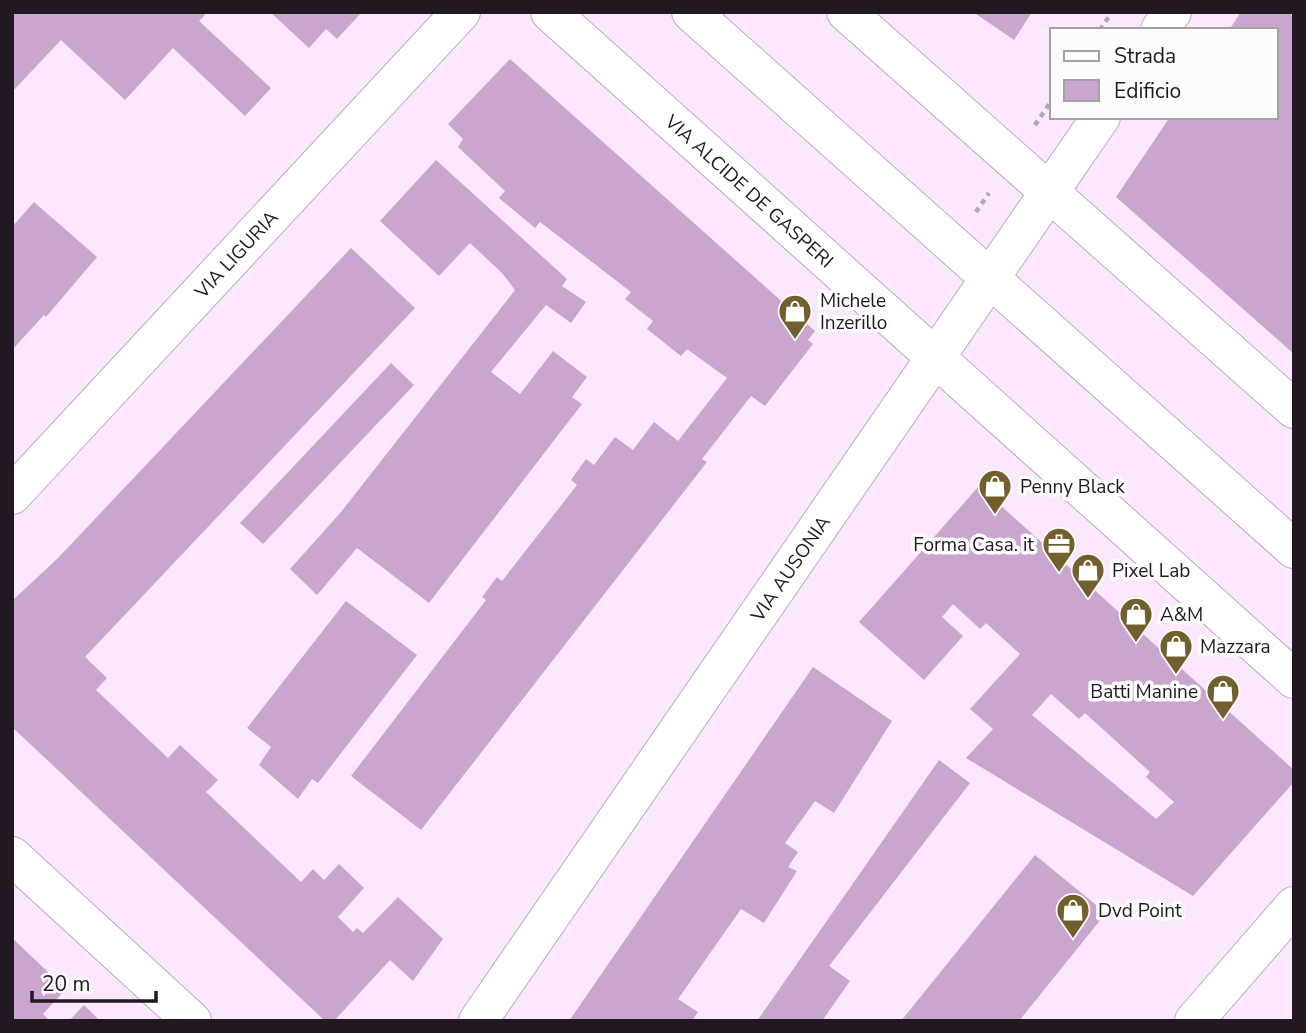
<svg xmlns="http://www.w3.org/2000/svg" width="1306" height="1033" viewBox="0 0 1306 1033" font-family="'Nunito Sans',sans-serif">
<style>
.building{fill:#caa6cf;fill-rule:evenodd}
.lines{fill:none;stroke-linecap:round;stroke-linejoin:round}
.minor-casing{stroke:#bfa8c2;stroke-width:40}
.tertiary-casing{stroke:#bfa8c2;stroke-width:40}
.path{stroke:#b4a5b7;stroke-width:4.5;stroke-dasharray:5 5;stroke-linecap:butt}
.minor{stroke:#fff;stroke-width:38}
.tertiary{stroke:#fff;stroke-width:38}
.labels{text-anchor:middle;stroke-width:7;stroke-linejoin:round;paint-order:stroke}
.street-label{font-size:19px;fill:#211822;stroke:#fcfcfc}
.poi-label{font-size:19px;fill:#211822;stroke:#fcfcfc;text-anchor:start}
</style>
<rect width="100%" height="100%" fill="#fbe8fe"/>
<g class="building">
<path d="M12,12H201L205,15L199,21L271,88L245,116L173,48L125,100L61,40L12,92Z"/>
<path d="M270,12H362L337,39L326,29L309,48Z"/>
<path d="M973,12H1032L1014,40Z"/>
<path d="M1241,12H1288L1294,17V354L1116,197L1170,117H1276V30H1229Z"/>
<path d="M510,59L815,331L808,340L813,344L765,406L751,396L702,459L707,462L421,830L351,776L486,600L482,597L497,577L502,581L577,485L571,480L586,459L594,465L615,437L633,450L654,422L678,441L727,378L687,349L681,356L647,329L653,321L625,299L631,292L540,222L535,228L499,198L505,191L458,147L463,139L448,124Z"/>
<path d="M436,160L567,279L562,286L586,302L571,323L546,305L491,372L520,394L553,351L587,377L572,397L582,404L429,603L357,548L317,595L290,569L341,512L515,290L502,273L470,243L439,276L380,221Z"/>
<path d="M34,202L97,257L46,317L44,315L12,350V227Z"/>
<path d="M351,248L415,308L85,657L107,678L96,690L168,758L180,745L218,780L206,792L301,882L313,869L324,880L339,864L364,888L338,917L353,932L357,928L363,933L398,897L443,939L413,981L390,960L334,1021H325L12,727V601L58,558Z"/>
<path d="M391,363L414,385L263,544L240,523Z"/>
<path d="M979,486L1294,770V782L1193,896L966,758L993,729L970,709L1020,654L986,623L980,629L953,604L942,617L963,636L924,680L859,622ZM1051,694L1079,719L1085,713L1150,772L1146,777L1174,802L1156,819L1032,715Z"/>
<path d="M346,601L417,655L318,783L312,779L298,799L259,765L271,747L247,728Z"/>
<path d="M813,667L892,721L834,813L815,801L785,843L798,852L788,867L797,871L764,923L741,909L678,999L698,1012L692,1021H569Z"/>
<path d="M939,760L970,783L829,966L850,981L822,1021H757Z"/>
<path d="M1035,855L1106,913L1019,1021H901Z"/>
<path d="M12,938L66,989L43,1014L50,1021H12Z"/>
<path d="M84,1005L100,1021H69Z"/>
</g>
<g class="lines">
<defs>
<g id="minor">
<path id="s1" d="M550,12L1294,679"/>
<path d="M846,12L1294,409"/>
<path id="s2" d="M12,495L461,12"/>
<path d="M12,856L192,1021"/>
<path d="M1194,1021L1294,906"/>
</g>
<g id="tertiary">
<path d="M691,12L1294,549"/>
<path d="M1160,30L1172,12"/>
<path id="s3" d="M478,1021L1101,117"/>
</g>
</defs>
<use href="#minor" class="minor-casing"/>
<use href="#tertiary" class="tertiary-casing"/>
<g class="path">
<path d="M1100,30L1112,12"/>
<path d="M1035,125L1052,100"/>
<path d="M976,212L989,193"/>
</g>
<use href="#minor" class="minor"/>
<use href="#tertiary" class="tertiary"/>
</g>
<defs>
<symbol id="shop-pin" viewBox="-11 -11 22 30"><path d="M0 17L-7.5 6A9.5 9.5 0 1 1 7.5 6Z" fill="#725f2d" stroke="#fcfcfc"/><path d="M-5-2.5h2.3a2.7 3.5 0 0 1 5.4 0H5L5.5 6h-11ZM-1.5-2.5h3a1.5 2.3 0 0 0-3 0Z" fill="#fff"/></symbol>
<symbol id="office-pin" viewBox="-11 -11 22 30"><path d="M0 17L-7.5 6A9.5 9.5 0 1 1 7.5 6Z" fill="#725f2d" stroke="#fcfcfc"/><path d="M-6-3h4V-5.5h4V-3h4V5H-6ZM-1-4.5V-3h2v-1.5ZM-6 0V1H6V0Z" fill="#fff"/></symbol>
</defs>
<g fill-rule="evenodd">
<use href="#shop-pin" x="776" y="292" width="38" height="52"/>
<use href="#shop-pin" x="976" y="467" width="38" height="52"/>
<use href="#office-pin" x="1040" y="525" width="38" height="52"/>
<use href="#shop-pin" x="1069" y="551" width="38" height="52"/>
<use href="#shop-pin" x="1117" y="595" width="38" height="52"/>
<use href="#shop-pin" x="1157" y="627" width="38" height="52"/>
<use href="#shop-pin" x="1204" y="672" width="38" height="52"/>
<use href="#shop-pin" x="1054" y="891" width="38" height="52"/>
</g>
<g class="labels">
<g class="street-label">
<text dy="7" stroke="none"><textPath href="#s1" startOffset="268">VIA ALCIDE DE GASPERI</textPath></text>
<text dy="7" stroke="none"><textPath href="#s2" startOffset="329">VIA LIGURIA</textPath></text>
<text dy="7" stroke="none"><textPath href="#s3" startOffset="550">VIA AUSONIA</textPath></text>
</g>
<g class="poi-label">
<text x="820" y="307">Michele<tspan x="820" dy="22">Inzerillo</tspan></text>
<text x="1020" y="493">Penny Black</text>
<text x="1034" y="551" text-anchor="end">Forma Casa. it</text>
<text x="1112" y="577">Pixel Lab</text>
<text x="1160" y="621">A&amp;M</text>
<text x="1200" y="653">Mazzara</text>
<text x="1198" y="698" text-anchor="end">Batti Manine</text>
<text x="1098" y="917">Dvd Point</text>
</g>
</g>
<rect width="1306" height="1033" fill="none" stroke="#211822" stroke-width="28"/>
<rect x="1050" y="28" width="228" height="91" fill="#fcfcfc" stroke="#a4a1a5" stroke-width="2"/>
<rect x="1064" y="51" width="35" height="10" fill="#ffffff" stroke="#a4a1a5" stroke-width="2"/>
<text x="1114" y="63" font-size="21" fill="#211822">Strada</text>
<rect x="1064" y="80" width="35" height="21" fill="#caa6cf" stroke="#a4a1a5" stroke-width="2"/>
<text x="1114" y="98" font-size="21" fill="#211822">Edificio</text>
<path d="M32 991v10h124v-10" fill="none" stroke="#211822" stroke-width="3.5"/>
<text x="42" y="991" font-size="21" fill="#211822" stroke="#fcfcfc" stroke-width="5" paint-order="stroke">20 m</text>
</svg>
